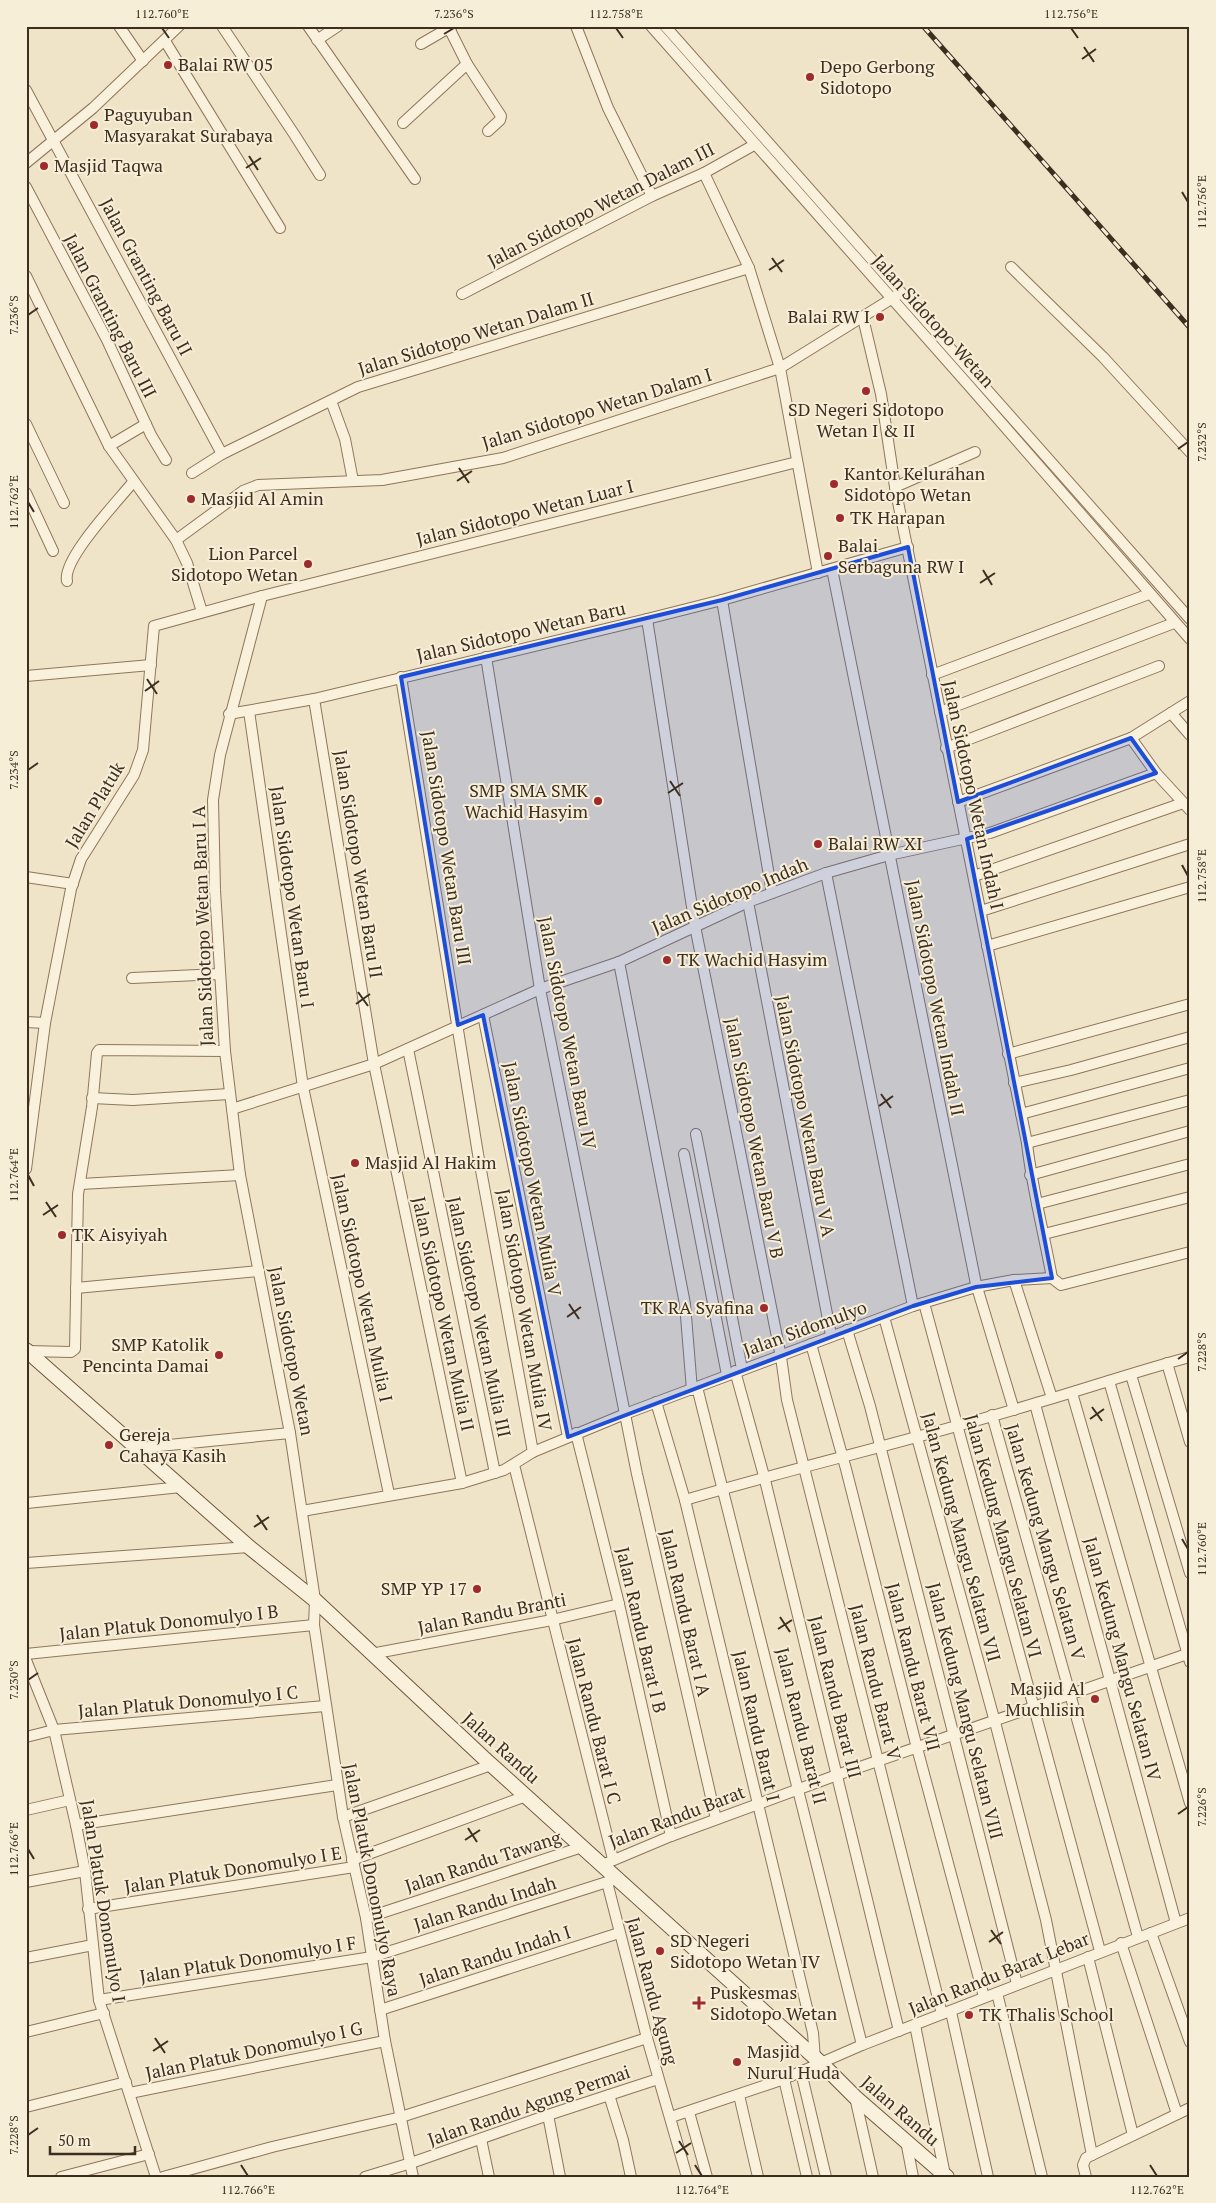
<svg xmlns="http://www.w3.org/2000/svg" width="1216" height="2203" viewBox="0 0 1216 2203" font-family="'PT Serif',serif">
<style>
.lines{fill:none;stroke-linecap:round;stroke-linejoin:round}
.street-casing{stroke:#8d765c;stroke-width:12}
.secondary-casing{stroke:#6f573f;stroke-width:16}
.street{stroke:#faf1dc;stroke-width:10}
.secondary{stroke:#faf1dc;stroke-width:14}
.rail-casing{stroke:#3d2e20;stroke-width:5}
.rail{stroke:#f7eed8;stroke-width:3;stroke-dasharray:9;stroke-linecap:butt}
.marked{fill:#1d4ed8;fill-opacity:0.2;stroke:#1d4ed8;stroke-width:4;stroke-linejoin:round}
.ticks{fill:none;stroke:#3d2e20;stroke-width:2}
.poi-dot{fill:#9e2a2b;stroke:#f7eed8;stroke-width:2}
.labels{text-anchor:middle;stroke-width:4;stroke-linejoin:round;paint-order:stroke}
.poi-label{font-size:18px;fill:#3d2e20;stroke:#f7eed8;text-anchor:start}
.street-label{font-size:18px;fill:#3d2e20;stroke:#f7eed8}
.neatline{fill:none;stroke:#3d2e20;stroke-width:2}
.ticks-label{font-size:12px;text-anchor:middle;fill:#3d2e20}
</style>
<rect width="100%" height="100%" fill="#f0e4c8"/>
<g class="lines">
<defs>
<g id="street">
<path d="M119,26L143,61"/>
<path d="M222,26L294,134L320,175"/>
<path d="M308,26L415,179"/>
<path d="M448,26L467,64"/>
<path d="M576,26L608,108L652,196"/>
<path d="M651,26L971,388L1190,639"/>
<path d="M665,26L1190,619"/>
<path d="M317,40L338,26"/>
<path d="M165,41L280,228"/>
<path d="M421,44L452,26"/>
<path d="M26,90L222,454"/>
<path d="M403,123L467,64L501,116L500,120L488,131"/>
<path d="M26,163L93,108L179,26"/>
<path d="M704,173L749,268L780,368L818,573"/>
<path d="M26,187L107,340L151,435L166,460"/>
<path d="M1011,267L1103,357L1190,452"/>
<path d="M26,276L109,446L176,540L187,563L202,612"/>
<path d="M462,294L652,196L704,173L754,145"/>
<path d="M863,318L881,394L895,487L1027,1143C1032,1189 1044,1233 1052,1278"/>
<path d="M331,401L345,439L353,481"/>
<path d="M26,424L64,503"/>
<path d="M109,446L146,424"/>
<path d="M192,473L222,454L358,387L749,268"/>
<path d="M895,487L975,452"/>
<path d="M26,493L53,551"/>
<path d="M176,540L243,491L258,485L382,480L503,458L780,368L896,296"/>
<path d="M832,569L976,1284L1014,1410"/>
<path d="M67,581C62,559 118,501 133,482"/>
<path d="M262,596L220,755L213,800L215,890L225,1051L240,1175L290,1433L315,1600L314,1625L343,1817L366,1918L385,2041L413,2177"/>
<path d="M722,600L772,893"/>
<path d="M647,619L695,926L781,1357L787,1400L942,2014"/>
<path d="M486,657L540,989L637,1474L716,1819"/>
<path d="M932,675L1149,594"/>
<path d="M26,676L151,665"/>
<path d="M401,677L478,1154L533,1452"/>
<path d="M314,699L374,1064L462,1483"/>
<path d="M249,711L303,1087L389,1494"/>
<path d="M940,712L1174,623"/>
<path d="M1171,713L1190,735"/>
<path d="M229,714L314,699L647,619L722,600L908,547"/>
<path d="M1131,738L1156,773L1190,810"/>
<path d="M946,748L1159,666"/>
<path d="M958,802L1131,738L1190,701"/>
<path d="M826,873L913,1306"/>
<path d="M974,876L1183,803"/>
<path d="M26,877L73,884"/>
<path d="M748,902L831,1335"/>
<path d="M981,911L1190,844"/>
<path d="M987,946L1190,887"/>
<path d="M619,962L685,1304L692,1390"/>
<path d="M132,978L220,974"/>
<path d="M483,1015L568,1437"/>
<path d="M26,1022L45,1023"/>
<path d="M408,1049L495,1473"/>
<path d="M1008,1054L1190,1004"/>
<path d="M1014,1083L1071,1070L1190,1037"/>
<path d="M92,1098L133,1100L229,1094"/>
<path d="M232,1109L374,1064L540,989L619,962L748,902L826,873L889,855L990,833L1156,773"/>
<path d="M1021,1114L1190,1068"/>
<path d="M696,1134L742,1369"/>
<path d="M1027,1143L1190,1100"/>
<path d="M684,1154L727,1375"/>
<path d="M26,1169L45,1023L71,889L81,859L134,775L143,750L154,626L262,596L797,462"/>
<path d="M1030,1175L1190,1131"/>
<path d="M81,1184L240,1175"/>
<path d="M1037,1204L1190,1164"/>
<path d="M1044,1234L1190,1197"/>
<path d="M1052,1278L1061,1285L1190,1252"/>
<path d="M1014,1280L1052,1398"/>
<path d="M76,1288L259,1271"/>
<path d="M924,1303L1100,1951"/>
<path d="M884,1317L995,1722L1046,1920L1092,2155"/>
<path d="M847,1330L870,1406L1017,1984"/>
<path d="M811,1344L846,1469L917,1748L984,1997"/>
<path d="M27,1351L71,1352L75,1349L78,1194L92,1107L97,1053L99,1050L225,1051"/>
<path d="M1167,1363L1190,1442"/>
<path d="M735,1371L764,1476L899,2031"/>
<path d="M1131,1375L1190,1573"/>
<path d="M1109,1381L1190,1662"/>
<path d="M697,1387L862,2045"/>
<path d="M1072,1393L1190,1803"/>
<path d="M656,1402L685,1500L813,2033L815,2059"/>
<path d="M1035,1404L1176,1923"/>
<path d="M992,1415L1138,1937"/>
<path d="M576,1433L619,1604L671,1836"/>
<path d="M139,1448L290,1433"/>
<path d="M514,1465L613,1859"/>
<path d="M685,1500C801,1466 918,1439 1033,1404C1085,1389 1137,1371 1190,1357"/>
<path d="M27,1503L181,1487"/>
<path d="M302,1511L462,1483L504,1470L533,1452L625,1414L913,1306L976,1287L1014,1280L1052,1278"/>
<path d="M26,1563L249,1547"/>
<path d="M26,1654L314,1625"/>
<path d="M371,1654L552,1620L619,1604"/>
<path d="M26,1660L54,1730L76,1825L85,1871L99,2000L156,2177"/>
<path d="M26,1737L54,1730L325,1706"/>
<path d="M26,1810L70,1800"/>
<path d="M343,1817L491,1765"/>
<path d="M76,1825L337,1785"/>
<path d="M352,1860L526,1796"/>
<path d="M602,1865L671,1836L837,1775L1190,1653"/>
<path d="M614,1880L607,1882L647,2038L687,2177"/>
<path d="M26,1882L85,1871"/>
<path d="M88,1909L354,1867"/>
<path d="M366,1918L582,1847"/>
<path d="M1151,1933L1190,2042"/>
<path d="M1121,1943L1177,2114"/>
<path d="M1088,1957L1133,2135"/>
<path d="M26,1958L93,1945"/>
<path d="M997,1993L1042,2177"/>
<path d="M99,2000L372,1957L607,1882"/>
<path d="M380,2010L619,1933"/>
<path d="M951,2012L988,2177"/>
<path d="M915,2025L945,2175"/>
<path d="M26,2032L104,2013"/>
<path d="M801,2072L826,2177"/>
<path d="M784,2079L807,2177"/>
<path d="M130,2093L385,2041"/>
<path d="M609,2095L623,2140L631,2177"/>
<path d="M739,2095L758,2177"/>
<path d="M855,2097L873,2177"/>
<path d="M26,2107L126,2082"/>
<path d="M689,2112L707,2177"/>
<path d="M548,2115L560,2177"/>
<path d="M671,2117L784,2079L862,2045L1190,1918"/>
<path d="M481,2139L489,2177"/>
<path d="M906,2141L913,2177"/>
<path d="M61,2177L149,2154"/>
<path d="M163,2177L272,2147L401,2117L647,2038"/>
<path d="M365,2177L411,2163L548,2115L658,2079"/>
<path d="M1086,2177L1083,2165L1086,2158L1092,2155L1190,2108"/>
</g>
<path id="secondary" d="M26,1350L249,1547L315,1600L487,1761L822,2064L855,2097L947,2177"/>
</defs>
<use href="#street" class="street-casing"/>
<use href="#secondary" class="secondary-casing"/>
<use href="#street" class="street"/>
<use href="#secondary" class="secondary"/>
<defs>
<path id="rail" d="M923,26L1190,328"/>
</defs>
<use href="#rail" class="rail-casing"/>
<use href="#rail" class="rail"/>
</g>
<path class="marked" d="M908,547L958,802L1131,738L1156,773L967,839L1052,1278L976,1287L913,1306L568,1437L483,1015L458,1025L401,677L722,600Z"/>
<path class="ticks" d="M162,28L169,38M616,28L623,38M1071,28L1078,38M444,34L454,28M1084,47L1094,62M1082,59L1096,49M249,156L258,170M246,168L261,158M1182,192L1188,202M772,258L782,272M769,270L784,260M28,315L38,308M1178,449L1188,442M459,468L469,483M457,481L472,471M28,502L34,512M983,570L992,585M980,583L995,573M147,679L157,694M145,691L159,681M28,770L38,763M670,781L680,796M668,793L683,783M1182,865L1188,876M358,992L368,1006M356,1004L370,994M881,1094L891,1108M879,1106L893,1096M28,1175L34,1186M46,1202L56,1217M43,1215L58,1205M569,1304L579,1319M567,1317L581,1307M1178,1359L1188,1352M1092,1407L1102,1421M1090,1419L1104,1409M257,1515L267,1530M254,1527L269,1517M1182,1539L1188,1549M780,1617L790,1632M778,1629L792,1620M28,1680L38,1673M1178,1814L1188,1807M468,1828L477,1842M465,1840L480,1830M28,1849L34,1859M991,1930L1001,1944M989,1942L1003,1932M155,2038L165,2053M153,2051L168,2041M28,2135L38,2128M679,2141L688,2155M676,2153L691,2143M241,2165L248,2176M695,2165L702,2176M1150,2165L1157,2176"/>
<g class="poi-dot">
<circle cx="168" cy="65" r="5"/>
<circle cx="810" cy="77" r="5"/>
<circle cx="94" cy="125" r="5"/>
<circle cx="44" cy="166" r="5"/>
<circle cx="880" cy="317" r="5"/>
<circle cx="866" cy="391" r="5"/>
<circle cx="834" cy="484" r="5"/>
<circle cx="191" cy="499" r="5"/>
<circle cx="840" cy="518" r="5"/>
<circle cx="828" cy="556" r="5"/>
<circle cx="308" cy="564" r="5"/>
<circle cx="598" cy="801" r="5"/>
<circle cx="818" cy="844" r="5"/>
<circle cx="667" cy="960" r="5"/>
<circle cx="355" cy="1163" r="5"/>
<circle cx="62" cy="1235" r="5"/>
<circle cx="764" cy="1308" r="5"/>
<circle cx="219" cy="1355" r="5"/>
<circle cx="109" cy="1445" r="5"/>
<circle cx="477" cy="1589" r="5"/>
<circle cx="1095" cy="1699" r="5"/>
<circle cx="660" cy="1951" r="5"/>
<path d="M696.5 1995.5h5v5h5v5h-5v5h-5v-5h-5v-5h5z"/>
<circle cx="969" cy="2015" r="5"/>
<circle cx="737" cy="2062" r="5"/>
</g>
<g class="labels">
<g class="poi-label">
<text x="178" y="71">Balai RW 05</text>
<text x="820" y="73">Depo Gerbong<tspan x="820" dy="21">Sidotopo</tspan></text>
<text x="104" y="121">Paguyuban<tspan x="104" dy="21">Masyarakat Surabaya</tspan></text>
<text x="54" y="172">Masjid Taqwa</text>
<text x="870" y="323" text-anchor="end">Balai RW I</text>
<text x="866" y="416" text-anchor="middle">SD Negeri Sidotopo<tspan x="866" dy="21">Wetan I &amp; II</tspan></text>
<text x="844" y="480">Kantor Kelurahan<tspan x="844" dy="21">Sidotopo Wetan</tspan></text>
<text x="201" y="505">Masjid Al Amin</text>
<text x="850" y="524">TK Harapan</text>
<text x="838" y="552">Balai<tspan x="838" dy="21">Serbaguna RW I</tspan></text>
<text x="298" y="560" text-anchor="end">Lion Parcel<tspan x="298" dy="21">Sidotopo Wetan</tspan></text>
<text x="588" y="797" text-anchor="end">SMP SMA SMK<tspan x="588" dy="21">Wachid Hasyim</tspan></text>
<text x="828" y="850">Balai RW XI</text>
<text x="677" y="966">TK Wachid Hasyim</text>
<text x="365" y="1169">Masjid Al Hakim</text>
<text x="72" y="1241">TK Aisyiyah</text>
<text x="754" y="1314" text-anchor="end">TK RA Syafina</text>
<text x="209" y="1351" text-anchor="end">SMP Katolik<tspan x="209" dy="21">Pencinta Damai</tspan></text>
<text x="119" y="1441">Gereja<tspan x="119" dy="21">Cahaya Kasih</tspan></text>
<text x="467" y="1595" text-anchor="end">SMP YP 17</text>
<text x="1085" y="1695" text-anchor="end">Masjid Al<tspan x="1085" dy="21">Muchlisin</tspan></text>
<text x="670" y="1947">SD Negeri<tspan x="670" dy="21">Sidotopo Wetan IV</tspan></text>
<text x="710" y="1999">Puskesmas<tspan x="710" dy="21">Sidotopo Wetan</tspan></text>
<text x="979" y="2021">TK Thalis School</text>
<text x="747" y="2058">Masjid<tspan x="747" dy="21">Nurul Huda</tspan></text>
</g>
<g class="street-label">
<text transform="translate(601 205) rotate(-27)" y="6">Jalan Sidotopo Wetan Dalam III</text>
<text transform="translate(146 277) rotate(62)" y="6">Jalan Granting Baru II</text>
<text transform="translate(110 316) rotate(63)" y="6">Jalan Granting Baru III</text>
<text transform="translate(933 321) rotate(48)" y="6">Jalan Sidotopo Wetan</text>
<text transform="translate(476 334) rotate(-17)" y="6">Jalan Sidotopo Wetan Dalam II</text>
<text transform="translate(597 409) rotate(-17)" y="6">Jalan Sidotopo Wetan Dalam I</text>
<text transform="translate(525 513) rotate(-14)" y="6">Jalan Sidotopo Wetan Luar I</text>
<text transform="translate(521 632) rotate(-13)" y="6">Jalan Sidotopo Wetan Baru</text>
<text transform="translate(973 795) rotate(78)" y="6">Jalan Sidotopo Wetan Indah I</text>
<text transform="translate(95 805) rotate(-59)" y="6">Jalan Platuk</text>
<text transform="translate(446 848) rotate(81)" y="6">Jalan Sidotopo Wetan Baru III</text>
<text transform="translate(358 864) rotate(81)" y="6">Jalan Sidotopo Wetan Baru II</text>
<text transform="translate(730 896) rotate(-23)" y="6">Jalan Sidotopo Indah</text>
<text transform="translate(292 897) rotate(82)" y="6">Jalan Sidotopo Wetan Baru I</text>
<text transform="translate(203 926) rotate(-92)" y="6">Jalan Sidotopo Wetan Baru I A</text>
<text transform="translate(935 998) rotate(79)" y="6">Jalan Sidotopo Wetan Indah II</text>
<text transform="translate(567 1033) rotate(79)" y="6">Jalan Sidotopo Wetan Baru IV</text>
<text transform="translate(805 1116) rotate(79)" y="6">Jalan Sidotopo Wetan Baru V A</text>
<text transform="translate(754 1138) rotate(79)" y="6">Jalan Sidotopo Wetan Baru V B</text>
<text transform="translate(532 1179) rotate(79)" y="6">Jalan Sidotopo Wetan Mulia V</text>
<text transform="translate(362 1288) rotate(78)" y="6">Jalan Sidotopo Wetan Mulia I</text>
<text transform="translate(524 1310) rotate(80)" y="6">Jalan Sidotopo Wetan Mulia IV</text>
<text transform="translate(443 1314) rotate(78)" y="6">Jalan Sidotopo Wetan Mulia II</text>
<text transform="translate(479 1317) rotate(78)" y="6">Jalan Sidotopo Wetan Mulia III</text>
<text transform="translate(805 1329) rotate(-20)" y="6">Jalan Sidomulyo</text>
<text transform="translate(291 1351) rotate(79)" y="6">Jalan Sidotopo Wetan</text>
<text transform="translate(1003 1536) rotate(75)" y="6">Jalan Kedung Mangu Selatan VI</text>
<text transform="translate(961 1537) rotate(75)" y="6">Jalan Kedung Mangu Selatan VII</text>
<text transform="translate(1045 1542) rotate(74)" y="6">Jalan Kedung Mangu Selatan V</text>
<text transform="translate(685 1613) rotate(77)" y="6">Jalan Randu Barat I A</text>
<text transform="translate(492 1614) rotate(-11)" y="6">Jalan Randu Branti</text>
<text transform="translate(169 1623) rotate(-6)" y="6">Jalan Platuk Donomulyo I B</text>
<text transform="translate(641 1630) rotate(77)" y="6">Jalan Randu Barat I B</text>
<text transform="translate(1122 1659) rotate(75)" y="6">Jalan Kedung Mangu Selatan IV</text>
<text transform="translate(913 1667) rotate(76)" y="6">Jalan Randu Barat VII</text>
<text transform="translate(875 1682) rotate(76)" y="6">Jalan Randu Barat V</text>
<text transform="translate(835 1697) rotate(76)" y="6">Jalan Randu Barat III</text>
<text transform="translate(188 1702) rotate(-5)" y="6">Jalan Platuk Donomulyo I C</text>
<text transform="translate(965 1711) rotate(76)" y="6">Jalan Kedung Mangu Selatan VIII</text>
<text transform="translate(594 1721) rotate(76)" y="6">Jalan Randu Barat I C</text>
<text transform="translate(756 1726) rotate(77)" y="6">Jalan Randu Barat I</text>
<text transform="translate(801 1726) rotate(76)" y="6">Jalan Randu Barat II</text>
<text transform="translate(501 1748) rotate(42)" y="6">Jalan Randu</text>
<text transform="translate(677 1817) rotate(-21)" y="6">Jalan Randu Barat</text>
<text transform="translate(483 1862) rotate(-18)" y="6">Jalan Randu Tawang</text>
<text transform="translate(233 1870) rotate(-9)" y="6">Jalan Platuk Donomulyo I E</text>
<text transform="translate(372 1880) rotate(79)" y="6">Jalan Platuk Donomulyo Raya</text>
<text transform="translate(103 1901) rotate(81)" y="6">Jalan Platuk Donomulyo I</text>
<text transform="translate(485 1904) rotate(-17)" y="6">Jalan Randu Indah</text>
<text transform="translate(495 1956) rotate(-18)" y="6">Jalan Randu Indah I</text>
<text transform="translate(248 1960) rotate(-9)" y="6">Jalan Platuk Donomulyo I F</text>
<text transform="translate(999 1974) rotate(-22)" y="6">Jalan Randu Barat Lebar</text>
<text transform="translate(652 1991) rotate(75)" y="6">Jalan Randu Agung</text>
<text transform="translate(254 2051) rotate(-12)" y="6">Jalan Platuk Donomulyo I G</text>
<text transform="translate(529 2106) rotate(-19)" y="6">Jalan Randu Agung Permai</text>
<text transform="translate(900 2111) rotate(41)" y="6">Jalan Randu</text>
</g>
</g>
<rect width="1216" height="2203" fill="none" stroke="#f7eed8" stroke-width="55"/>
<path d="M50 2146v8h85v-8" fill="none" stroke="#3d2e20" stroke-width="2.5"/>
<text x="58" y="2146" font-size="15" fill="#3d2e20" stroke="#f7eed8" stroke-width="4" paint-order="stroke">50 m</text>
<rect x="28" y="28" width="1160" height="2148" class="neatline"/>
<g class="ticks-label">
<text x="162" y="18">112.760°E</text>
<text x="454" y="18">7.236°S</text>
<text x="616" y="18">112.758°E</text>
<text x="1071" y="18">112.756°E</text>
<text transform="translate(1202 202) rotate(-90)" y="4">112.756°E</text>
<text transform="translate(14 315) rotate(-90)" y="4">7.236°S</text>
<text transform="translate(1202 442) rotate(-90)" y="4">7.232°S</text>
<text transform="translate(14 502) rotate(-90)" y="4">112.762°E</text>
<text transform="translate(14 770) rotate(-90)" y="4">7.234°S</text>
<text transform="translate(1202 876) rotate(-90)" y="4">112.758°E</text>
<text transform="translate(14 1175) rotate(-90)" y="4">112.764°E</text>
<text transform="translate(1202 1352) rotate(-90)" y="4">7.228°S</text>
<text transform="translate(1202 1549) rotate(-90)" y="4">112.760°E</text>
<text transform="translate(14 1680) rotate(-90)" y="4">7.230°S</text>
<text transform="translate(1202 1807) rotate(-90)" y="4">7.226°S</text>
<text transform="translate(14 1849) rotate(-90)" y="4">112.766°E</text>
<text transform="translate(14 2135) rotate(-90)" y="4">7.228°S</text>
<text x="248" y="2194">112.766°E</text>
<text x="702" y="2194">112.764°E</text>
<text x="1157" y="2194">112.762°E</text>
</g>
</svg>
